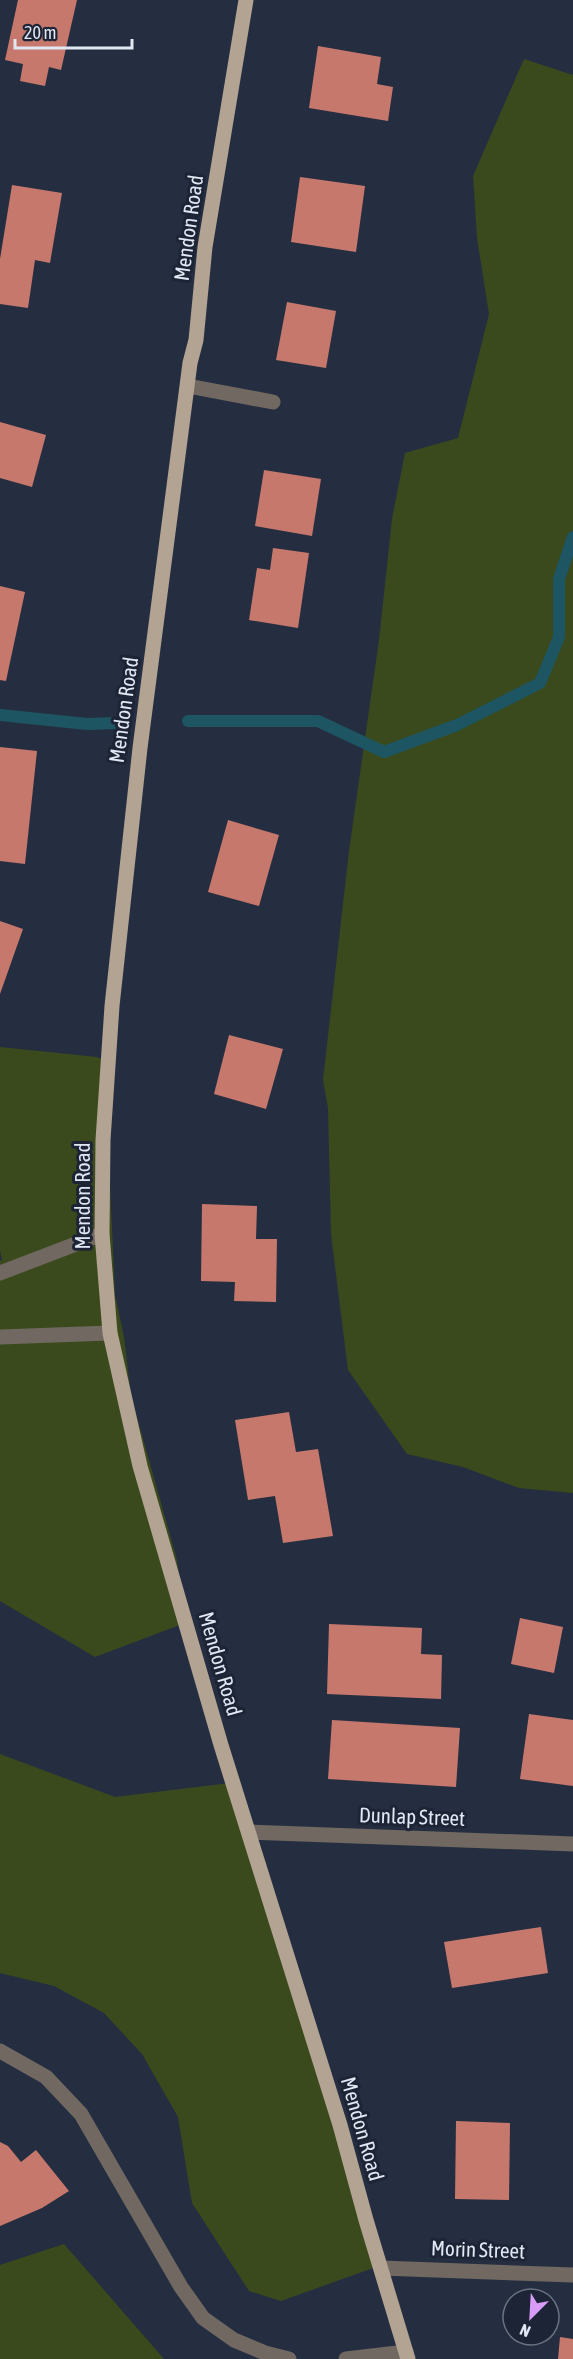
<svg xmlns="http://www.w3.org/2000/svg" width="573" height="2359" viewBox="0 0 573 2359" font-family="'Asap Condensed',sans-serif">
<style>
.green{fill:#3a4a1c}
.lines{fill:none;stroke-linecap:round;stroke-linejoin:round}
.stream{stroke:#1d5662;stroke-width:12}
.building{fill:#c7786d}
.minor{stroke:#716961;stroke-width:15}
.major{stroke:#b3a393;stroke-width:15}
.labels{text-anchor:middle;stroke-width:6;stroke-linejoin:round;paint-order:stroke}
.street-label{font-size:21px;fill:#e1e7f3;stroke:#1c2435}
</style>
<rect width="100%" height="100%" fill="#252e40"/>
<g class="green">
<path d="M524,59L573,75V1493L519,1488L463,1467L407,1454L348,1370L331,1234L328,1108L323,1080L349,851L379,640L392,519L405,453L458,438L489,314L477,238L473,176Z"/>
<path d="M0,1047L97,1057L108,1062L107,1117L115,1295L124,1337L131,1396L177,1560L185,1623L95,1657L0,1601V1261L2,1260L0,1251Z"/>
<path d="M0,1754L115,1797L230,1783L376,2267L281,2301L249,2291L192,2203L178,2117L142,2054L104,2013L54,1986L0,1973Z"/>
<path d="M64,2244L164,2359H0V2265Z"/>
</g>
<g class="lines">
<g class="stream">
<path d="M0,715L87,724L117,723"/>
<path d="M188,721H318L384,752L457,725L540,683L559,637V579L573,537"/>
</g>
</g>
<g class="building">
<path d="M18,0H77L61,70L49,67L45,86L20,81L23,64L5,60Z"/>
<path d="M318,46L381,57L377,84L393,87L388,121L309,108Z"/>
<path d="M300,177L365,186L356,252L291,242Z"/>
<path d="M12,185L62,193L50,263L35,260L28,308L0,304V259Z"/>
<path d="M287,302L336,311L326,368L276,360Z"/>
<path d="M0,422L46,435L32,487L0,478Z"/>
<path d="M264,470L321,479L312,536L255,526Z"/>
<path d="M273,548L309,553L298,628L249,620L257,568L270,570Z"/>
<path d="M0,586L25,592L6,681L0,680Z"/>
<path d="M0,747L37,751L25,864L0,861Z"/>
<path d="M228,820L279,835L259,906L208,892Z"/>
<path d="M0,921L23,929L0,994Z"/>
<path d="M229,1035L283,1049L266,1109L214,1094Z"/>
<path d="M202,1204L257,1206L256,1239H277L276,1302L234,1301L235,1282L201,1281Z"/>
<path d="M289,1412L296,1452L318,1449L333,1536L283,1543L275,1496L248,1500L235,1420Z"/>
<path d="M520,1618L563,1627L554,1673L511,1664Z"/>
<path d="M329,1624L422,1628L421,1654L442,1655L441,1699L327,1694Z"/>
<path d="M529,1714L573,1720V1786L520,1779Z"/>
<path d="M332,1720L460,1728L456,1787L328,1779Z"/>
<path d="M541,1927L548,1973L452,1988L444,1942Z"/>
<path d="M456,2121L510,2123L509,2200L455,2199Z"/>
<path d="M0,2142L8,2146L21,2162L36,2150L69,2191L42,2208L0,2226Z"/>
<path d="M560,2337L573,2339V2359H558Z"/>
</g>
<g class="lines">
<g class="minor">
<path d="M188,386L273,402"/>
<path d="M0,1273L102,1234"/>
<path d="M0,1337L110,1333"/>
<path d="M249,1832L573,1844"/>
<path d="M0,2051L46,2077L81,2114L181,2287L203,2318L234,2340L265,2353L289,2359"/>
<path d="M381,2268L573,2275"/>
<path d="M346,2359L406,2352"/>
</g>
<path class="major" d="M246,0L205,247L196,340L190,363L140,748L112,1006L103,1140L102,1234L110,1333L140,1466L221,1745L340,2125L366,2220L408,2359"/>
</g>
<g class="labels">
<g class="street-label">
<text transform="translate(189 228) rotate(-82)" y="7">Mendon Road</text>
<text transform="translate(124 710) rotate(-82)" y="7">Mendon Road</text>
<text transform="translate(83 1196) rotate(-90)" y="7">Mendon Road</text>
<text transform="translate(220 1664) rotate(74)" y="7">Mendon Road</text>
<text transform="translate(412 1817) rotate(2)" y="7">Dunlap Street</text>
<text transform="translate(362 2129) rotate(74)" y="7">Mendon Road</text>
<text transform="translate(478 2250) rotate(2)" y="7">Morin Street</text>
</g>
</g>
<g transform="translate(531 2317) rotate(204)"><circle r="28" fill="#1c2435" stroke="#6b7281" stroke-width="1.5"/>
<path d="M0-4.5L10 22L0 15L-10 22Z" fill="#d89bf8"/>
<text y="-9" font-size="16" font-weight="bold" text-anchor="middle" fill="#e1e7f3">N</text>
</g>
<path d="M15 39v9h117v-9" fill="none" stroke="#e1e7f3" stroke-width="3"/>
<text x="24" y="39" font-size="18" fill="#e1e7f3" stroke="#1c2435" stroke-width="4.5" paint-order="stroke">20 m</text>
</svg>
